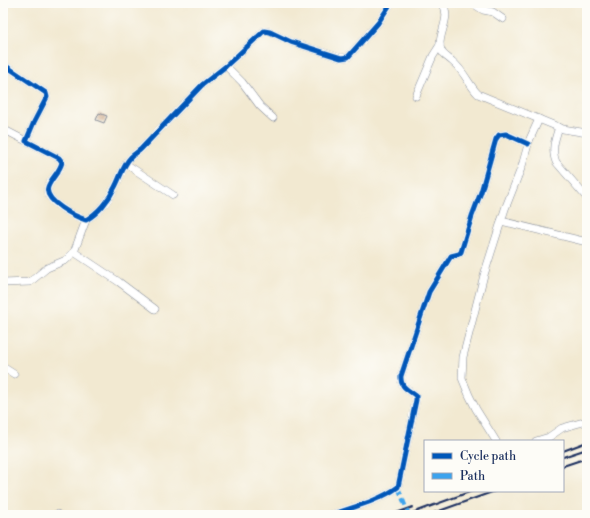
<svg xmlns="http://www.w3.org/2000/svg" width="590" height="518" viewBox="0 0 590 518" font-family="'Libre Bodoni',serif">
<style>
.building{fill:url(#building-hatch)}
.lines{fill:none;stroke-linecap:round;stroke-linejoin:round}
.minor-casing{stroke:#868c98;stroke-width:8}
.minor{stroke:#fff;stroke-width:7}
.rail{stroke:#1b2f5e;stroke-width:2}
.quiet{stroke:#3da3ed;stroke-width:4;stroke-dasharray:8 4;stroke-linecap:butt}
.cycleway-casing{stroke:#fdfcf7;stroke-width:8}
.cycleway{stroke:#0057b8;stroke-width:5}
</style>
<defs>
<pattern id="building-hatch" width="6" height="6" patternUnits="userSpaceOnUse"><rect width="6" height="6" fill="#caa07c"/><path d="M-1 1l2-2M0 6l6-6M5 7l2-2" fill="none" stroke="#a38369"/></pattern>
</defs>
<rect width="100%" height="100%" fill="#fdfcf7"/>
<filter id="ink" filterUnits="userSpaceOnUse"><feTurbulence type="fractalNoise" baseFrequency=".025" numOctaves="2"/><feDisplacementMap in="SourceGraphic" scale="8" xChannelSelector="R" yChannelSelector="G"/><feConvolveMatrix kernelMatrix="1 2 1 2 8 2 1 2 1" color-interpolation-filters="sRGB"/></filter>
<filter id="wash" filterUnits="userSpaceOnUse"><feTurbulence type="fractalNoise" baseFrequency=".012" numOctaves="4" result="noise"/><feDisplacementMap in="SourceGraphic" scale="16" xChannelSelector="R" yChannelSelector="G"/><feGaussianBlur stdDeviation="0.9" result="paint"/><feColorMatrix in="noise" values="0 0 0 0 0 0 0 0 0 0 0 0 0 0 0 0 0 1.4 0 .05"/><feComposite in="paint" operator="in"/></filter>
<g filter="url(#wash)">
<rect width="100%" height="100%" fill="#f2e9d1"/>
<g id="blocks">
<path class="building" d="M99,113L107,116L104,123L96,120Z"/>
</g>
</g>
<g filter="url(#ink)">
<use href="#blocks" fill-opacity="0" stroke="#868c98" stroke-width="1"/>
<g class="lines">
<defs>
<g id="minor">
<path d="M442,3C452,17 439,31 440,46C441,55 448,57 453,62C464,71 469,85 478,94L563,129L587,133"/>
<path d="M472,3L483,10L493,12L503,19"/>
<path d="M3,64L46,93L47,97L34,122L26,141L59,158L62,162C60,172 51,178 48,187C43,201 76,217 86,220C98,213 109,200 115,187C120,178 123,165 131,157C134,154 138,152 141,149L202,85L226,66L264,31L270,32L291,42L341,58L348,57L378,23L391,3"/>
<path d="M226,66L242,82L260,106L273,118"/>
<path d="M416,96L433,56L440,45"/>
<path d="M559,127C555,139 551,150 556,162L587,198"/>
<path d="M3,129L26,141"/>
<path d="M126,164L173,195"/>
<path d="M501,221L587,242"/>
<path d="M74,252L119,282L155,309"/>
<path d="M3,283L30,282L47,268L66,260L74,252L86,220"/>
<path d="M3,367L14,374"/>
<path d="M496,441L476,409L469,395L462,378L463,357L484,275L505,209L522,166L529,141L539,119"/>
<path d="M536,441L549,437L562,428L587,421"/>
<path d="M57,514V515"/>
<path d="M331,515C353,507 379,501 398,487L416,400V396C408,389 400,388 401,376L429,292L451,256L459,254L461,252L472,216L481,192L496,139L499,135L506,134L528,144"/>
</g>
</defs>
<use href="#minor" class="minor-casing"/>
<use href="#minor" class="minor"/>
<g class="rail">
<path d="M563,451L587,442"/>
<path d="M563,457L587,449"/>
<path d="M563,466L587,458"/>
<path d="M391,515L413,507"/>
<path d="M407,515L472,491"/>
<path d="M428,515L495,491"/>
</g>
<path class="quiet" d="M398,487L409,515"/>
<defs>
<g id="cycleway">
<path d="M3,64L46,93L47,97L34,122L26,141L59,158L62,162C60,172 51,178 48,187C43,201 76,217 86,220C98,213 109,200 115,187C120,178 123,165 131,157C134,154 138,152 141,149L202,85L226,66L264,31L270,32L291,42L341,58L348,57L378,23L391,3"/>
<path d="M331,515C353,507 379,501 398,487L416,400V396C408,389 400,388 401,376L429,292L451,256L459,254L461,252L472,216L481,192L496,139L499,135L506,134L528,144"/>
</g>
</defs>
<use href="#cycleway" class="cycleway-casing"/>
<use href="#cycleway" class="cycleway"/>
</g>
</g>
<rect width="590" height="518" fill="none" stroke="#fdfcf7" stroke-width="16"/>
<rect x="424" y="440" width="140" height="52" fill="#fdfcf7" stroke="#a3aaba"/>
<rect x="432" y="453" width="20" height="6" fill="#0057b8" stroke="#a3aaba"/>
<text x="460" y="460" font-size="12" fill="#1b2f5e">Cycle path</text>
<rect x="432" y="473" width="20" height="6" fill="#3da3ed" stroke="#a3aaba"/>
<text x="460" y="480" font-size="12" fill="#1b2f5e">Path</text>
</svg>
